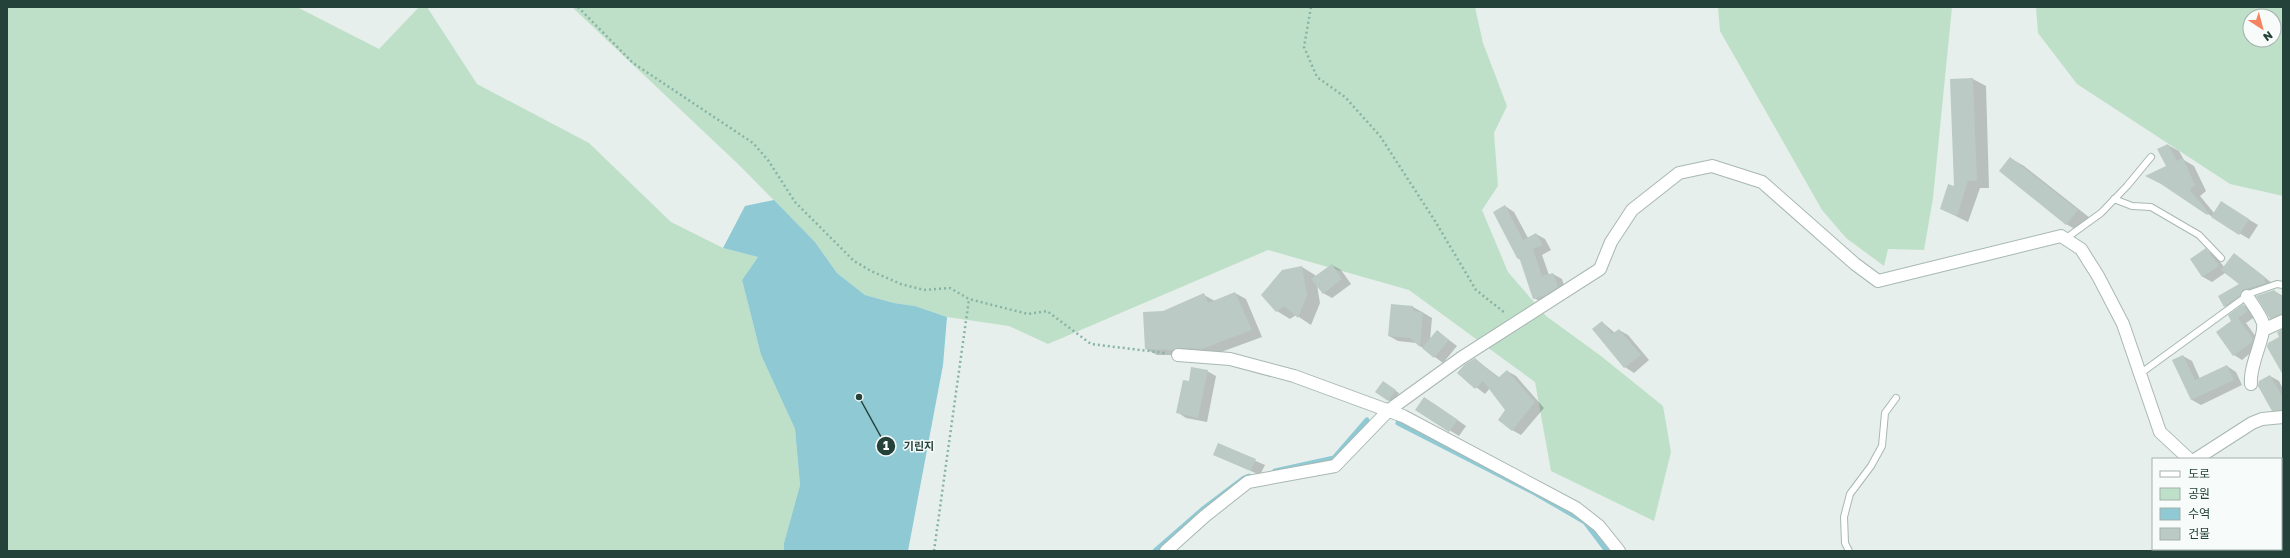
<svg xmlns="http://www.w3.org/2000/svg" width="2290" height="558" viewBox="0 0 2290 558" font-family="'Golos Text','Noto Sans KR',sans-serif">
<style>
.green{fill:#bfe0c8;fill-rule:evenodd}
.water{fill:#8ec9d4}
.shadow{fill:#0003}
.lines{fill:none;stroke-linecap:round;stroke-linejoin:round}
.stream{stroke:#8ec9d4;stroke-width:5}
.building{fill:#bbcac4}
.service-casing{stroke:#a8b8b2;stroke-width:8}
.minor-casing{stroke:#a8b8b2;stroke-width:14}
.path{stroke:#86b3a5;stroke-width:2.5;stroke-dasharray:2 3;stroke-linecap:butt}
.service{stroke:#fff;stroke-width:6}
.minor{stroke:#fff;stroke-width:12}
.leader{fill:none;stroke:#24423a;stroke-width:1.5}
.callout-dot{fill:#24423a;stroke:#f7fbf9;stroke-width:1.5}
.mark-label{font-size:12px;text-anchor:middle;font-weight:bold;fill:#fff}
.callout-label{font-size:11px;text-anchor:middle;font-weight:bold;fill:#24423a;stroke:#f7fbf9;stroke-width:3;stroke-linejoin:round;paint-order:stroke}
</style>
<rect width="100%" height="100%" fill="#e6efeb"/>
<g class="green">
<path d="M7,7H297L379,49L419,7H427L477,84L589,143L671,222L723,248L758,257L742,280L761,355L795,429L800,485L784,543V551H7Z"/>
<path d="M572,7H1475L1483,43L1507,106L1494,133L1498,186L1482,210L1508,272L1546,316L1601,356L1663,406L1671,452L1654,521L1551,471L1535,382L1409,290L1268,250L1048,344L1009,326L947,317L915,306L894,303L865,295L837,273L815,242L739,165Z"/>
<path d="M1718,7H1952L1933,198L1924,250L1888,249L1884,266L1846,238L1822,210L1720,31Z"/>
<path d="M2036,7H2283V196L2230,184L2077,84L2038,33ZM2250,16H2274V40H2250Z"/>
</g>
<path class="water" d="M774,200L815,242L837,273L865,295L894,303L915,306L947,317L943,365L908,551H784V543L800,485L795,429L761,355L742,280L758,257L723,248L745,206Z"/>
<g class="shadow">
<path d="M1973,79L1986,86L1989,188H1980L1968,222L1941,209L1955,187Z"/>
<path d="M2168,145L2179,151L2184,160L2194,166L2206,191L2200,196L2214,213L2230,208L2258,225L2249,239L2208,214L2167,166Z"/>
<path d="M2010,158L2024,166L2090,218L2080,232L2066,224Z"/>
<path d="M1505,206L1514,212L1528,238L1536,234L1545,239L1551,250L1542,255L1549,275L1553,274L1562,279L1566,292L1543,303L1534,298L1521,260L1517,258Z"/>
<path d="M2206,250L2215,255L2224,267L2241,259L2272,283L2250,294L2231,310L2225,306L2241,285L2225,273L2212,282L2203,277L2191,260Z"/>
<path d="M1332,265L1341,270L1351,284L1332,298L1323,293L1317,285L1320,303L1311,325L1296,315L1290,319L1277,311L1302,267L1315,275L1316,277Z"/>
<path d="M2274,291L2283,296V322L2279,323L2270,318Z"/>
<path d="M1235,293L1246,299L1262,337L1213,355H1157L1146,349L1163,312L1204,295L1215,301Z"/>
<path d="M1392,305L1413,307L1422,312L1432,318L1430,340L1437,331L1457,346L1443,363L1416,343L1398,341L1389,336Z"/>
<path d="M2243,305L2252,310L2256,316L2246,323L2261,344L2242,360L2234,355L2233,322Z"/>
<path d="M1602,322L1615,333L1619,330L1628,335L1649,360L1634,373L1625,367L1594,329Z"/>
<path d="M2183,356L2192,361L2200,379L2227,366L2236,372L2242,385L2201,405L2192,400L2173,361Z"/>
<path d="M1475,359L1500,378L1507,371L1516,376L1544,408L1521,435L1512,430L1506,410L1490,388L1485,394L1458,373Z"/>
<path d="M1207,371L1216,376L1207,422L1186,418L1177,412L1189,382Z"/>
<path d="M2270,376L2279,381L2283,389V415L2273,410Z"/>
<path d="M1387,385L1399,393L1393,403L1376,392Z"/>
<path d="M1433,403L1466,426L1459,436L1417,410Z"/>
<path d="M1219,445L1265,465L1260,475L1214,455Z"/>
</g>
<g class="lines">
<g class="stream">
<path d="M1398,423L1535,493L1585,522L1607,551"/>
<path d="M1275,471L1334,458L1367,420"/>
<path d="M1155,551L1203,509L1244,478L1249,476"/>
</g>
</g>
<g class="building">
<path d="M1973,78L1977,181H1968L1957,216L1940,209L1948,184L1954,186L1950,79Z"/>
<path d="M2168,144L2177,161L2183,158L2195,185L2190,190L2209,213L2207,215L2161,184L2145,176L2166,166L2157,149Z"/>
<path d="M2010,157L2078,210L2066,225L1999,171Z"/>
<path d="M2221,201L2249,219L2239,235L2211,217Z"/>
<path d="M1505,205L1523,240L1536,233L1543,245L1533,249L1542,276L1553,273L1558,287L1546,295L1533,299L1519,257L1517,258L1493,212Z"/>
<path d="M2206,248L2219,266L2202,277L2190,259Z"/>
<path d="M2234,253L2266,278L2264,280L2266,283L2243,290L2240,296L2224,307L2218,296L2239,284L2221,270Z"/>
<path d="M1332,264L1342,279L1323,294L1311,279Z"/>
<path d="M1302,266L1307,295L1298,318L1284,306L1276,312L1261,295L1282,270Z"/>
<path d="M2274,290L2283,298V314L2270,319L2256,296Z"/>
<path d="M1235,292L1252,330L1202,349L1179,348L1172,350L1145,349L1143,312L1163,311L1204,293L1208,303Z"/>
<path d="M1391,304L1413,306V311L1423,312L1420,347L1410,338L1388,336Z"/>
<path d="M2243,304L2248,311L2238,318L2253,339L2252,342L2233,356L2216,332L2231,321L2228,315Z"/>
<path d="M1602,321L1612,334L1619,329L1641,355L1624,368L1592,329Z"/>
<path d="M2283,329V375L2267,347L2268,343L2279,337L2277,332Z"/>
<path d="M1437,330L1449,340L1434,358L1422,348Z"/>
<path d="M2183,355L2195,380L2227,365L2234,380L2191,400L2172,360Z"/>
<path d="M1475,358L1498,378L1507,370L1535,402L1512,431L1498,420L1505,410L1483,381L1475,389L1457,373L1465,364Z"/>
<path d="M1191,367L1208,370L1198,418L1176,413L1183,380L1189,381Z"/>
<path d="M2270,375L2283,398V410L2272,411L2258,386L2259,381Z"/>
<path d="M1383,381L1396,390L1388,401L1375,392Z"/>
<path d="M1424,397L1458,420L1449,432L1415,410Z"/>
<path d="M1218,443L1256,459L1251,471L1213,455Z"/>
</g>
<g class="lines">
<defs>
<g id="service">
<path d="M2114,199L2132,206L2151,207L2199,235L2221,258"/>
<path d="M2065,239L2101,213L2127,186L2151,157"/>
<path d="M2141,373L2251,293L2277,284L2283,285"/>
<path d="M1849,551L1845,543L1844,517L1850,494L1871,466L1882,446L1885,413L1896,398"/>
</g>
<g id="minor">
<path d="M2247,296C2252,304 2260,314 2263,323C2266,336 2249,365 2251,384"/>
<path d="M2263,330L2283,321"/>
<path d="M1178,355L1230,359L1294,376L1403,416L1576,508L1599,526L1619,551"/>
<path d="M2196,459L2252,423L2262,419L2283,417"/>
<path d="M2281,518L2283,519"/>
<path d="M1166,551L1205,516L1248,482L1335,466L1389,410L1461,358L1600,269L1611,242L1632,210L1679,173L1712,166L1762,182L1855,264L1878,281L2061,236L2081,249L2098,276L2123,324L2160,432L2189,459"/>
</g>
</defs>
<use href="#service" class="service-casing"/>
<use href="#minor" class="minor-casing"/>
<g class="path">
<path d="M578,7L633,63L753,143L768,160L795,202L854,261L871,271L901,284L924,290L950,288L969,299L1028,314L1047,311L1091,344L1165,353"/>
<path d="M1311,7L1304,47L1317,77L1345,97L1380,136L1435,221L1476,290L1505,313"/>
<path d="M934,551L969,299"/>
</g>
<use href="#service" class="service"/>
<use href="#minor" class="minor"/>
</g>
<path class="leader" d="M859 397L886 446"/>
<g class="callout-dot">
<circle cx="859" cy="397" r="4"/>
<circle cx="886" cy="446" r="10"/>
</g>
<g class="mark-label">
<text x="886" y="450">1</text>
</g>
<g class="callout-label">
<text x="919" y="450">기린지</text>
</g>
<rect width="2290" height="558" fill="none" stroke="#24423a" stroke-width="16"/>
<rect x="2152" y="458" width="130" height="92" fill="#f7fbf9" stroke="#a3b1ad"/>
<rect x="2160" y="471" width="20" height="6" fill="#ffffff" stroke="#a3b1ad"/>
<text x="2188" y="478" font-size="12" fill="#24423a">도로</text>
<rect x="2160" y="488" width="20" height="12" fill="#bfe0c8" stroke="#a3b1ad"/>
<text x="2188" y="498" font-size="12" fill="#24423a">공원</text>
<rect x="2160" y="508" width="20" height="12" fill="#8ec9d4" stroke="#a3b1ad"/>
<text x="2188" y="518" font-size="12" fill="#24423a">수역</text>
<rect x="2160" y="528" width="20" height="12" fill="#bbcac4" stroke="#a3b1ad"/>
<text x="2188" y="538" font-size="12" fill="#24423a">건물</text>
<g transform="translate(2262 28) rotate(144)"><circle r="19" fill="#f7fbf9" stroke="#a3b1ad"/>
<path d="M0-3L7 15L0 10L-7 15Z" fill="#f4845f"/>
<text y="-6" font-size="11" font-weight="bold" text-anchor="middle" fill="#24423a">N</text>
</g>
</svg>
